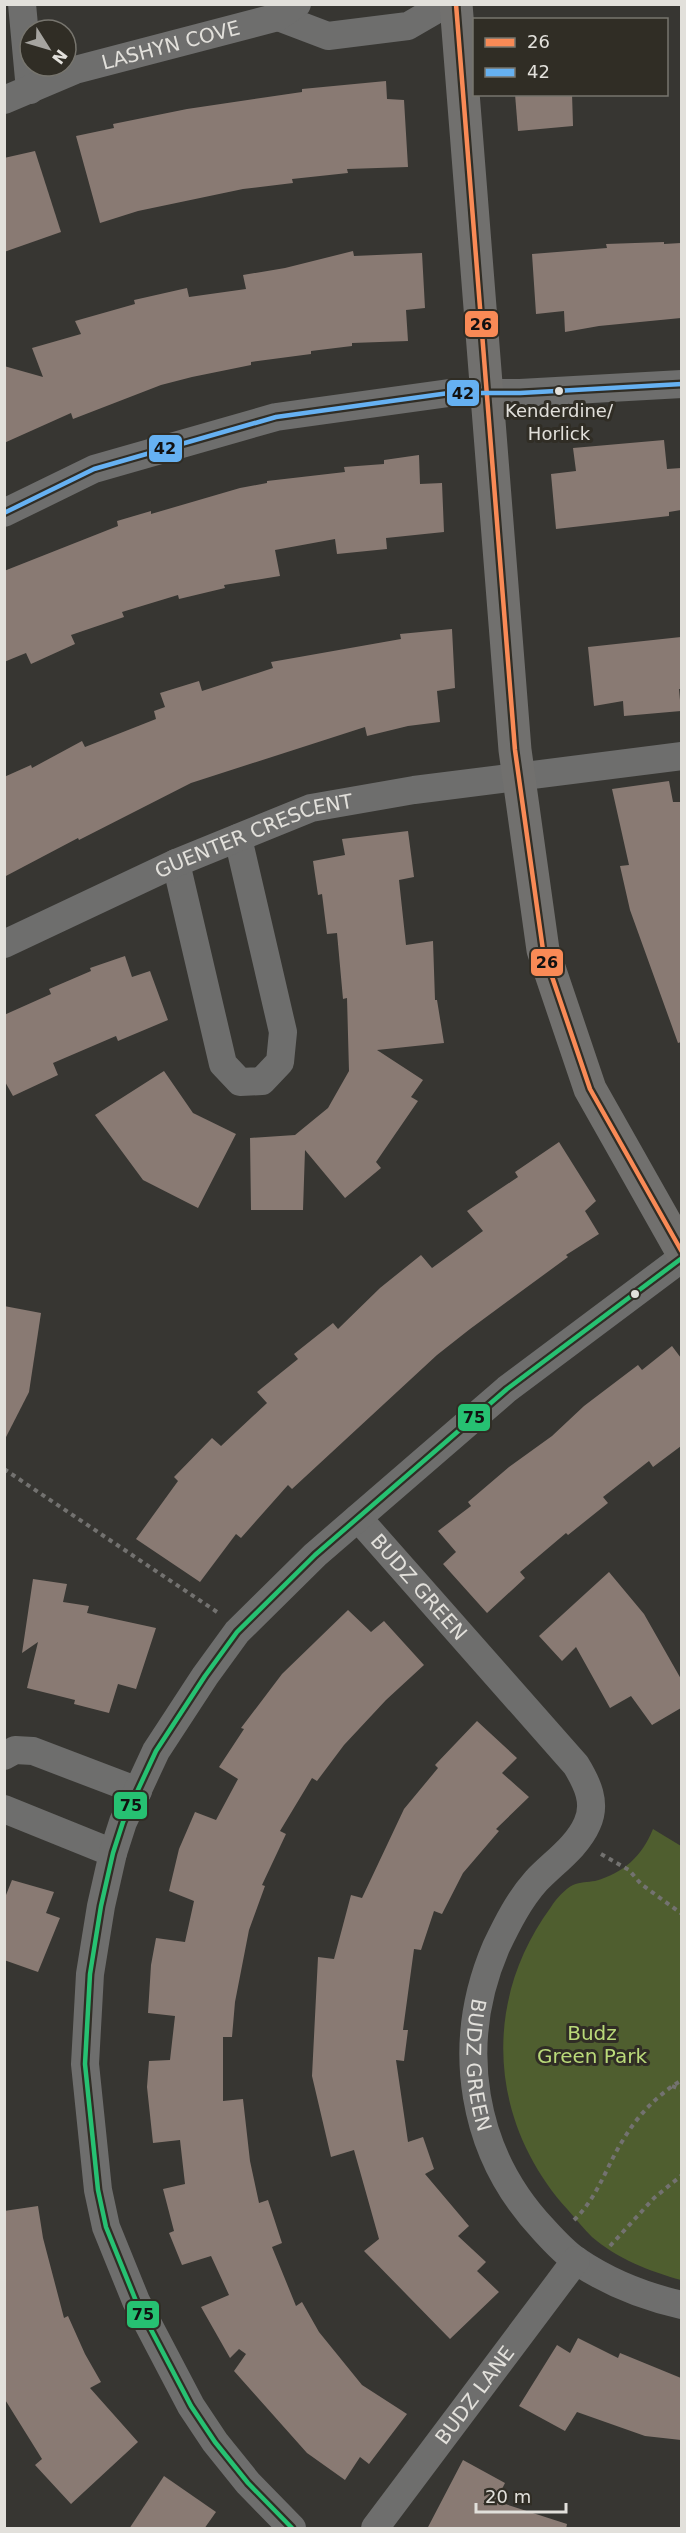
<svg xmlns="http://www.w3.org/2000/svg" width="686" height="2533" viewBox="0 0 686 2533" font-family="'DejaVu Sans',sans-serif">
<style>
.green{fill:#4f5e2f}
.building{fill:#897a73}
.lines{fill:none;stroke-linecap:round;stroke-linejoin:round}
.path{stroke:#737270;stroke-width:4;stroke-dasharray:4.5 4.5;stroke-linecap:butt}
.street{stroke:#6e6e6d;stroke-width:28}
.secondary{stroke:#71706e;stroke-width:33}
.bus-1-casing{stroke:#302d25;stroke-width:9}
.bus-2-casing{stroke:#302d25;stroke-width:9}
.bus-3-casing{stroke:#302d25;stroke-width:9}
.bus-1{stroke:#f98a56;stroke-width:4.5}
.bus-2{stroke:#66b1f2;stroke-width:4.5}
.bus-3{stroke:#26c172;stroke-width:4.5}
.bus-dot{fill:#e2e0db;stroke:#302d25;stroke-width:2}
.labels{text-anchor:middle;stroke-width:6;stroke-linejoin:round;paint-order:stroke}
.bus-label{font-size:18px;fill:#e2e0db;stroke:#302d25}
.street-label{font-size:20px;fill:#e2e0db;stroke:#302d25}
.park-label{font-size:20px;fill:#bada79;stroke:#302d25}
.line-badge{stroke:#302d25;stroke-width:2}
.pale-badge-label{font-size:16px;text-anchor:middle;font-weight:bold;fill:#111}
</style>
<rect width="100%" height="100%" fill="#373632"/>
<path class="green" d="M653,1829L681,1846V2280C651,2272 616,2258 592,2237C584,2229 576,2219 568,2210C489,2123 481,2002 551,1907C555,1900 566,1888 573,1885C580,1882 588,1882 595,1881C624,1873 642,1856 653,1829Z"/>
<g class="building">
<path d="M386,81L387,99L404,100L408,167L347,169L348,173L292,179L293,183L243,189L138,211L100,223L76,136L114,128L113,124L187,109L302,92V89Z"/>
<path d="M515,94H572L573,126L518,131Z"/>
<path d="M35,151L61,232L4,252V158Z"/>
<path d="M664,242V244L681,243V318L599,326L565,332L564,311L536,314L532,254L607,248L606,244Z"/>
<path d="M353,251L354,256L422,253L425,308L406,310L408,341L352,343V346L311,351V354L251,362V365L192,377L161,385L73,419L71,413L4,443V366L43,377L32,348L81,334L75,321L135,304L134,300L187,288L189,297L246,289L243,275L285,268Z"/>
<path d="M664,440L667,469L681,468V510L669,512V516L556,529L551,474L576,471L573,448Z"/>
<path d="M419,455L420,484L442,483L444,532L386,538L387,549L337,554L335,539L275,550L280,576L224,585L225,588L179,599L178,595L122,612L124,617L71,635L75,644L31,664L26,653L4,662V571L118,526L117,521L151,511V514L240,488L267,483V481L345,472L344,467L384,464V460Z"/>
<path d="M452,629L455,688L437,691L440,722L408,726L367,736L365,727L191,783L79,840L78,838L4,877V777L31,765L32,768L82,741L85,747L156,719L154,711L165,707L160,693L199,681L202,691L273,668L271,662L401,639L400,634Z"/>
<path d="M681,637V689H679L681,711L624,716L623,701L594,706L588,647Z"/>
<path d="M669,781L673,802H681V1042L678,1043L630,910L620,866L629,865L612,789Z"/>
<path d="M408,831L414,877L399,880L406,945L433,941L435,1000H437L444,1043L377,1050L423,1080L411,1097L418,1101L376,1162L381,1168L345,1198L305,1150L303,1210H251L250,1138L295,1135L328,1108L349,1071L347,998L343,999L337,933L327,934L322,894L318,895L313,861L345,855L342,839Z"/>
<path d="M125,956L132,977L150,971L168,1020L118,1041L116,1036L53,1063L58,1075L13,1096L4,1080V1015L51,994L49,989L91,971L90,968Z"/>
<path d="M164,1071L193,1113L236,1134L198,1208L143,1180L95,1115Z"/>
<path d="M559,1142L596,1201L585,1211L599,1234L566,1255L568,1257L470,1329L437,1355L292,1489L288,1485L241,1538L236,1534L200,1582L136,1539L178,1481L174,1477L212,1438L221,1446L267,1403L257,1392L298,1359L294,1354L333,1323L338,1329L380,1288L421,1255L432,1268L483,1231L467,1211L518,1177L515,1172Z"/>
<path d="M4,1306L41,1313L29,1392L4,1441Z"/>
<path d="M672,1346L681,1358V1446L653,1467L649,1461L603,1497L608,1503L568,1535L566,1533L520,1572L525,1578L487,1613L443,1564L456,1552L438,1531L471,1506L468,1502L509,1467L552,1436L584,1406L638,1365L642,1370Z"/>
<path d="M609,1572L644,1614L681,1679V1708L652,1725L631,1696L610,1708L576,1647L562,1661L539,1636Z"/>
<path d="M33,1579L67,1584L63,1602L89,1606L87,1613L156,1628L136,1689L118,1684L109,1713L74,1704L75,1700L27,1688L38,1642L22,1653Z"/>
<path d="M348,1610L371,1632L384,1621L424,1665L386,1700L344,1745L317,1781L312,1778L280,1831L286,1834L262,1885L265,1886L249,1930L235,2002L232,2037H223V2101L243,2099L250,2161L259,2203L268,2200L282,2243L272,2247L296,2306L302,2302L319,2332L362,2385L407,2414L369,2464L360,2457L345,2480L307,2453L234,2371L246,2354L239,2349L230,2358L201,2307L229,2295L211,2256L182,2265L169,2233L174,2231L163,2189L185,2184L180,2140L153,2143L147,2087L149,2061L170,2060L175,2016L148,2013L151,1965L156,1938L185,1942L194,1901L169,1891L179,1849L195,1812L216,1820L238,1779L219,1767L244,1729L241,1728L282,1674Z"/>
<path d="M477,1721L517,1758L502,1773L529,1797L496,1829L499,1831L463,1873L442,1914L434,1911L421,1950L414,1949L403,2030H408L404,2061L396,2060L408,2142L423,2137L434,2169L425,2174L469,2226L458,2236L486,2262L477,2271L499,2292L450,2339L364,2251L379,2239L354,2150L331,2157L312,2076L318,1957L334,1959L351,1895L362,1898L404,1809L438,1768L435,1765Z"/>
<path d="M12,1880L54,1892L46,1913L60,1918L38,1972L4,1960V1900Z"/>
<path d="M38,2206L43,2238L64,2318L68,2316L85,2354L101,2382L90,2388L138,2442L71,2504L35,2465L42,2459L4,2398V2211Z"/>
<path d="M578,2338L618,2358L620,2353L681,2378V2440L645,2436L577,2412L565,2431L519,2406L557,2345L570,2353Z"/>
<path d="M463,2460L505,2483L496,2501L567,2524L566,2529H427Z"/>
<path d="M164,2476L216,2512L204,2529H129Z"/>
</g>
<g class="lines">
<g class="path">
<path d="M4,1469L217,1612"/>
<path d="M601,1854L629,1870L641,1884L682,1914"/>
<path d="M672,2086L682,2090"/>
<path d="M574,2220C598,2197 606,2167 623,2140C638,2115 657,2095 682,2080"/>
<path d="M610,2246L654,2198L682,2175"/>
</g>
<g class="street">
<path d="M22,4L30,90"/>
<path d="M278,17L328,36L408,26L446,4"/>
<path id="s1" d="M4,100L75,70L278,17L297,4"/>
<path d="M4,513L94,469L276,417L449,393H520L682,384"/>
<path d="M176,863L223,1064L240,1082L262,1081L280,1062L283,1032L238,838"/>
<path id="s2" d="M4,944L176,863L311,808L414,790L682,756"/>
<path id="s3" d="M358,1518L576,1765C587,1783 597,1803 587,1824C577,1847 553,1863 536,1881C519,1900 507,1924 496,1947C454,2045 471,2153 544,2230C554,2241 565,2253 577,2261C608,2282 646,2297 682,2305"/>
<path d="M4,1756L15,1750L33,1751L138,1791"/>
<path d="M4,1809L113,1853"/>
<path d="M292,2528L248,2483L215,2442L191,2406L136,2301L106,2227L98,2190L85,2064L90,1974L101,1906L113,1853L123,1822L156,1751L205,1676L237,1632L315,1555L507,1389L682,1258"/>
<path id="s4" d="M375,2528L576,2260"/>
</g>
<path class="secondary" d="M456,4L515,750L543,950L590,1089L682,1252"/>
<defs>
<path id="bus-1" d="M456,4L515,750L543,950L590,1089L682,1252"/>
<path id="bus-2" d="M4,513L94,469L276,417L449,393H520L682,384"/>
<path id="bus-3" d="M292,2528L248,2483L215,2442L191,2406L136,2301L106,2227L98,2190L85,2064L90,1974L101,1906L113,1853L123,1822L156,1751L205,1676L237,1632L315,1555L507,1389L682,1258"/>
</defs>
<use href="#bus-1" class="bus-1-casing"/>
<use href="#bus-2" class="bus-2-casing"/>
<use href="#bus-3" class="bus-3-casing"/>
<use href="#bus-1" class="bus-1"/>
<use href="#bus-2" class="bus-2"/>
<use href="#bus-3" class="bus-3"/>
</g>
<g class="bus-dot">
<circle cx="559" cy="391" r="5"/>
<circle cx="635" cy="1294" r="5"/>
</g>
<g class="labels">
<g class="bus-label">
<text x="559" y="417">Kenderdine/<tspan x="559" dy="23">Horlick</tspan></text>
</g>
<g class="street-label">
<text dy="7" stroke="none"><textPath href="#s1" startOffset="176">LASHYN COVE</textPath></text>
<text dy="7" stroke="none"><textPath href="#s2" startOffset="273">GUENTER CRESCENT</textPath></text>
<text dy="7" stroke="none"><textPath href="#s3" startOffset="92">BUDZ GREEN</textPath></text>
<text dy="7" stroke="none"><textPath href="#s3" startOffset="668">BUDZ GREEN</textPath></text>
<text dy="7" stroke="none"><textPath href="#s4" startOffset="166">BUDZ LANE</textPath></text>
</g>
<g class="park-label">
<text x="592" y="2040">Budz<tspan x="592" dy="23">Green Park</tspan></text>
</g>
</g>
<g class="line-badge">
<rect x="464" y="310" width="35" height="28" rx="6" fill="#f98a56"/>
<rect x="446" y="379" width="34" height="28" rx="6" fill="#66b1f2"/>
<rect x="148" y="434" width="35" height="29" rx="6" fill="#66b1f2"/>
<rect x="530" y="948" width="34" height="29" rx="6" fill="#f98a56"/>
<rect x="457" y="1403" width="34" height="29" rx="6" fill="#26c172"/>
<rect x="113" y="1791" width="35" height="29" rx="6" fill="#26c172"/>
<rect x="126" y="2300" width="34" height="29" rx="6" fill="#26c172"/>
</g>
<g class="pale-badge-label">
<text x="481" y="330">26</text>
<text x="463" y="399">42</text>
<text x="165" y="454">42</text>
<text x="547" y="968">26</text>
<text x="474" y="1423">75</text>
<text x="131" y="1811">75</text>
<text x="143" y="2320">75</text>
</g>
<rect width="686" height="2533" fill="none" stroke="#e2e0db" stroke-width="12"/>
<rect x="473" y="18" width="195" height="78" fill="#302d25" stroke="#77756e" stroke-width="1.5"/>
<rect x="485" y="38" width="30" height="9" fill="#f98a56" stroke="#77756e" stroke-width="1.5"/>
<text x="527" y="48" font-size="18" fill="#e2e0db">26</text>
<rect x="485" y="68" width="30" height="9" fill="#66b1f2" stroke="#77756e" stroke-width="1.5"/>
<text x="527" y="78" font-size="18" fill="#e2e0db">42</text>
<g transform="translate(48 48) rotate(127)"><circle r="28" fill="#302d25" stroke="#77756e" stroke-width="1.5"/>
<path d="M0-4.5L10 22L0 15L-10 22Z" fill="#a6a4a0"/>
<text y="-9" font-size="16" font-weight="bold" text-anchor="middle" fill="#e2e0db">N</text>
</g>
<path d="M476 2503v9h90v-9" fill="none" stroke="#e2e0db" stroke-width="3"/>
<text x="485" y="2503" font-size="18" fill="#e2e0db" stroke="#302d25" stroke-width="4.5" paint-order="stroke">20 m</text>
</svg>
